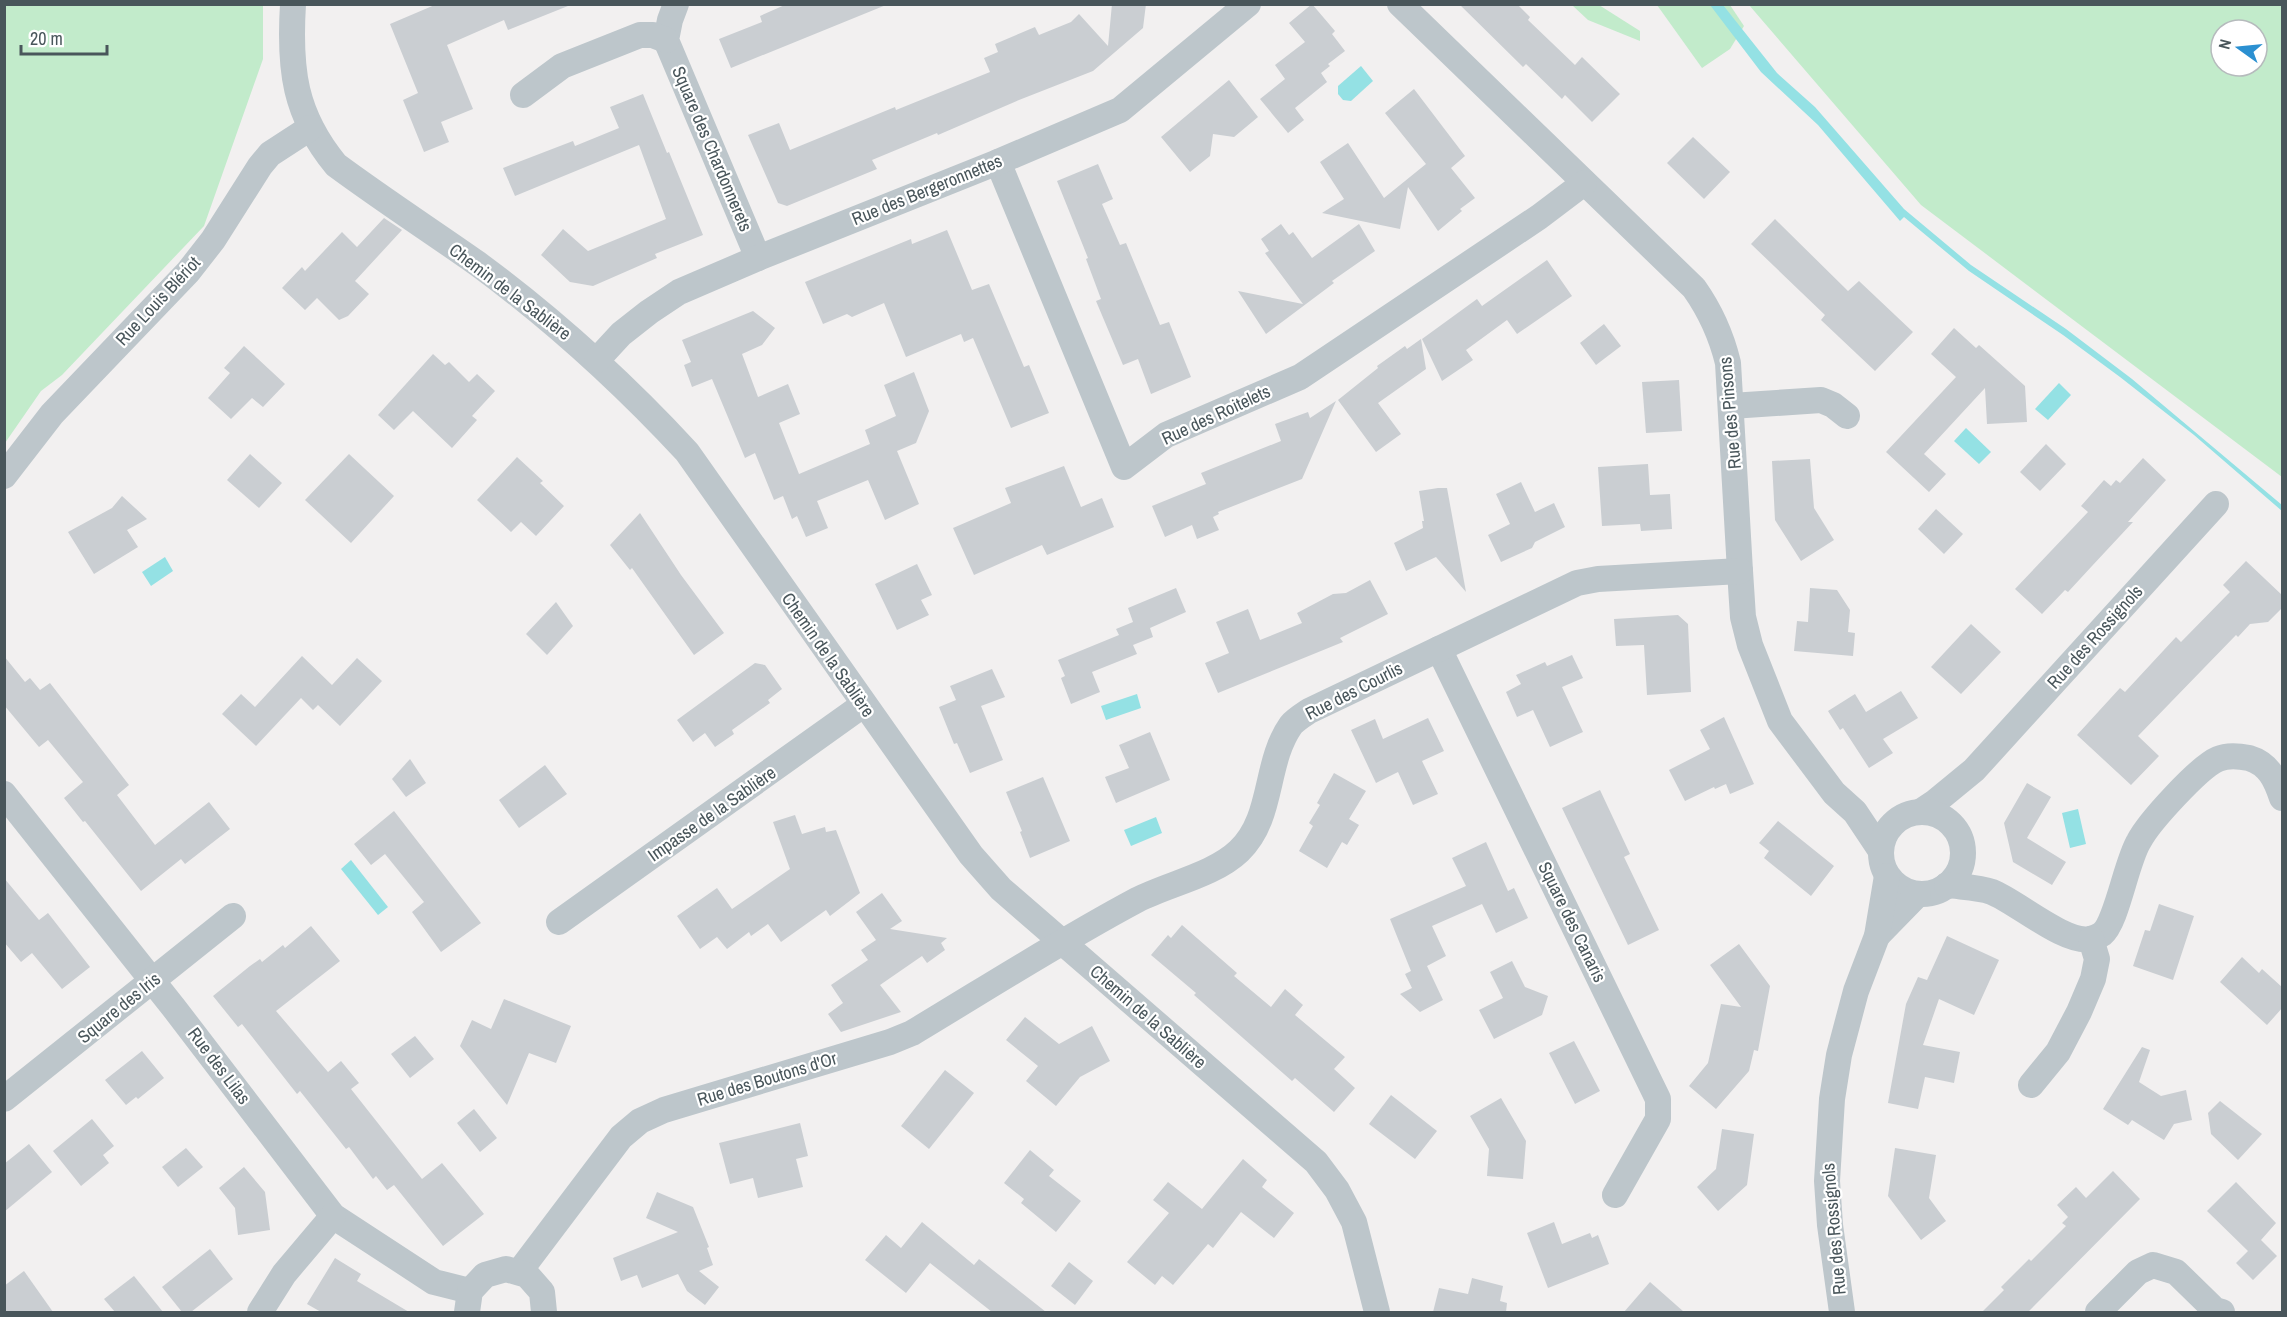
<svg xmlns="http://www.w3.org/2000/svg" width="2287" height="1317" viewBox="0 0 2287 1317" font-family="'Archivo Narrow',sans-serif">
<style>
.green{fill:#c2ebcb;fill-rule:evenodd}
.water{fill:#94e1e4}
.building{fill:#caced2}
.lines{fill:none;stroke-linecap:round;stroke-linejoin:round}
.street{stroke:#bdc6cb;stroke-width:26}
.labels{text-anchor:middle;stroke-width:4.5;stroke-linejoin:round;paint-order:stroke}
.street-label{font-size:18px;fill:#49565b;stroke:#fff}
</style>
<rect width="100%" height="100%" fill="#f2f0f0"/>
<g class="green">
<path d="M5,4L263,5V59L204,226L62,375L41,391L5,443Z"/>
<path d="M1572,5H1599L1640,31V41L1588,20Z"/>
<path d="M1657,5H1730L1744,26L1730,49L1702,68Z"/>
<path d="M1749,5H2282V477L1921,205ZM2221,30H2257V66H2221Z"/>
</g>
<g class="water">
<path d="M1710,5H1723L1777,73L1815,107L1904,209L1971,265L2066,329L2132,379L2282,505V511L2194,435L2120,377L2063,335L1969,271L1904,217L1900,221L1818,125L1761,72Z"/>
<path d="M1361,66L1373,81L1351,101L1343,100L1338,94V86Z"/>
<path d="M2059,383L2071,395L2048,420L2035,409Z"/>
<path d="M1966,428L1991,452L1979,464L1954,441Z"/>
<path d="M165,557L173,571L151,586L142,572Z"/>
<path d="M1137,694L1141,708L1106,720L1101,706Z"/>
<path d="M2078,809L2086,844L2070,848L2062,813Z"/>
<path d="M1156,817L1162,833L1131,846L1124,830Z"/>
<path d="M351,860L388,907L378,915L341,869Z"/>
</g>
<g class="building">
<path d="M437,4L568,6L508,30L504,20L447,45L473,109L441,122L449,142L424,152L403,100L418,93L390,24Z"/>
<path d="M787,4H886V5L731,68L719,39L762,22L760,16Z"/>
<path d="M1112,4H1146L1143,28L1093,71L1019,100L938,135L937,133L872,160L877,169L787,206L778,203L748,135L779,123L790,150L895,107L896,110L990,72L984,58L998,52L995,44L1035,27L1039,35L1071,22L1079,14L1108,46Z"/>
<path d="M1312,4L1335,31L1332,34L1345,51L1328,64L1330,66L1321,73L1327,82L1295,108L1304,120L1288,133L1260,99L1285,79L1275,65L1305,42L1289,23Z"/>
<path d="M1459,4H1517L1530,17L1528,20L1575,65L1582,57L1620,94L1592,122L1565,95L1562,99L1526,64L1523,67Z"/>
<path d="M1229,80L1258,117L1234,137L1213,134L1210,156L1190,172L1161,137Z"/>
<path d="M1414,89L1465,156L1451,168L1475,198L1460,209L1462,211L1438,231L1408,187L1400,229L1322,213L1344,199L1320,162L1348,143L1384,198L1426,164L1385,113Z"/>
<path d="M643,94L667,153L669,152L703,235L655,254L657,258L593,286L570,282L541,255L563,229L588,251L666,219L639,145L515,196L503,168L573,141L575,146L619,128L610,107Z"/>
<path d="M1693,137L1730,172L1704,199L1667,163Z"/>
<path d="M1098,164L1113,199L1102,204L1120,245L1126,243L1160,325L1169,322L1191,377L1151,394L1138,359L1123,365L1096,301L1101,299L1086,259L1088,258L1057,181Z"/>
<path d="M384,218L402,230L355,281L369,294L348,316L339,320L317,298L305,310L282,288L302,267L305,271L342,232L357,247Z"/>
<path d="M1775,219L1848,291L1859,281L1913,332L1875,371L1821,320L1825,315L1751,244Z"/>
<path d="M1281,224L1289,235L1293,232L1312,258L1359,224L1375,251L1332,281L1334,283L1266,334L1238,291L1303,304L1265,253L1269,251L1261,239Z"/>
<path d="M947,230L972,290L989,284L1024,367L1029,365L1049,413L1011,428L973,338L964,342L961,334L906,357L884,303L852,317L847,314L823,324L805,282L911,239L912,244Z"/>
<path d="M1547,260L1572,296L1517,334L1507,320L1466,350L1473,360L1442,381L1422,339L1477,299L1482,306Z"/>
<path d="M753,311L775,328L762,345L742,354L758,397L788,384L800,414L779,423L799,474L870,444L865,430L896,416L884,385L914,372L929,411L916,443L897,451L919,504L885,520L868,480L817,501L828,528L806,537L797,516L792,519L783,496L774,500L755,453L745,458L712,379L692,387L684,365L691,362L682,340Z"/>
<path d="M1604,324L1621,346L1596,365L1580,343Z"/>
<path d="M1954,328L1976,348L1979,345L2025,386L2027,422L1987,424L1985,388L1924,454L1946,474L1929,492L1886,452L1956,377L1931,354Z"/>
<path d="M1421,339L1426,369L1378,403L1401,434L1376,452L1338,400L1378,368L1377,366L1405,346L1407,349Z"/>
<path d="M244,346L285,384L263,407L252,398L231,419L208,398L230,373L224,368Z"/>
<path d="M433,354L445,365L449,362L469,382L477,374L495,391L472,416L477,420L452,448L413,411L394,430L378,415Z"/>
<path d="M1679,380L1682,431L1646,433L1642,382Z"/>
<path d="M1336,401L1302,479L1218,512L1219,514L1213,517L1219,530L1197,539L1192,525L1165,537L1152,506L1206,484L1201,473L1281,441L1275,424L1308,412L1310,418Z"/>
<path d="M2046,444L2066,464L2040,491L2020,472Z"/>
<path d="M250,454L282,483L259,508L227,480Z"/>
<path d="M349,454L394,496L351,543L305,500Z"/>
<path d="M517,457L543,481L540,483L564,506L536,536L521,522L511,532L477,500Z"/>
<path d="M2143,458L2166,480L2128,522H2133L2092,566L2068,592L2065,590L2042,614L2015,589L2088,512L2081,506L2104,480L2111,486L2116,480L2120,483Z"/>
<path d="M1810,459L1814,508L1834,540L1801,561L1775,520L1772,461Z"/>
<path d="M1648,464L1650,495L1670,494L1672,529L1641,531L1640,524L1602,526L1598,467Z"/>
<path d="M1064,466L1081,507L1102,498L1114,527L1047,555L1042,545L974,575L953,528L1011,503L1005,488Z"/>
<path d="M1521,482L1535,512L1554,503L1565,527L1535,542L1532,548L1501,562L1488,535L1510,524L1496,494Z"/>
<path d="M1438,488H1447L1466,592L1436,557L1406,571L1394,543L1423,528L1422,521H1424L1419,491Z"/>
<path d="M122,496L147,519L127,530L138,547L94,574L68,532L112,508Z"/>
<path d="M1936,509L1963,534L1944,554L1918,529Z"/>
<path d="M640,513L681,575L724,633L694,655L632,568L630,570L610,545Z"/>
<path d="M2246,561L2283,596V607L2268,622L2250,624L2238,637L2236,635L2138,736L2159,756L2131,785L2077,735L2120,688L2125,692L2176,637L2181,642L2230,592L2223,585Z"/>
<path d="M917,564L932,595L921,600L929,615L897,630L875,584Z"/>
<path d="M1370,580L1388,614L1340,638L1343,642L1218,693L1205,663L1229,653L1216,622L1248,609L1260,640L1302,623L1297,613L1333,594L1346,593Z"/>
<path d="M1176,588L1186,612L1150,628L1153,637L1133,645L1137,654L1092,672L1100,692L1071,704L1061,678L1065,676L1058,660L1119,635L1116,629L1133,622L1128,608Z"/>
<path d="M1810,588L1837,590L1850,610L1848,632L1855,633L1853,656L1794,651L1797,621L1808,622Z"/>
<path d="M556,602L573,626L547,655L526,634Z"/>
<path d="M1678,615L1688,624L1691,692L1647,695L1644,645L1616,646L1614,619Z"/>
<path d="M1971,624L2001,652L1961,694L1931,667Z"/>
<path d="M1572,655L1583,678L1562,687L1583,732L1550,747L1533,710L1517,717L1506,692L1521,684L1516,675L1545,662L1547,666Z"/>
<path d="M4,656L25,682L30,678L40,690L50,683L129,785L117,795L155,845L209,802L230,829L185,864L181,859L141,891L85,821L83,822L64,798L83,782L48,740L39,747L4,705Z"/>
<path d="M302,656L332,685L357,658L382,681L340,726L318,705L313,710L301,698L256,746L222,714L241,694L255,707Z"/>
<path d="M755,663L765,665L782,689L768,700L770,703L732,730L734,734L715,747L705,733L693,742L677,720Z"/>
<path d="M992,669L1005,697L981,706L1003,760L970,773L957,743L954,744L939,707L956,700L950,686Z"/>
<path d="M1901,691L1918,718L1883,739L1893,753L1869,768L1843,728L1840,730L1828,711L1855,694L1866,712Z"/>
<path d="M1724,717L1754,784L1730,794L1726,784L1715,789L1714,787L1685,801L1669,770L1710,749L1700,730Z"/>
<path d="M1428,718L1444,751L1422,761L1438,794L1413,805L1398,772L1376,783L1351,730L1375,719L1383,739Z"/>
<path d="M1150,732L1170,780L1116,803L1105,777L1129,768L1119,745Z"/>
<path d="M410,759L426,783L406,797L392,779Z"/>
<path d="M545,765L567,794L519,828L499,800Z"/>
<path d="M1334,773L1366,791L1349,819L1359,825L1347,845L1342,842L1327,868L1299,851L1313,826L1309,823L1320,805L1317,803Z"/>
<path d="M1043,777L1070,841L1030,858L1020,832L1022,831L1006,792Z"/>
<path d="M2027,783L2051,797L2027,838L2066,862L2052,885L2013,862L2004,823Z"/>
<path d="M1600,790L1630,854L1624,857L1659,930L1628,945L1562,808Z"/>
<path d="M394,811L481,923L441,952L412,912L424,902L385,854L371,865L354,844Z"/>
<path d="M795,815L802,834L825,827L826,832L836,830L860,893L830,916L826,910L781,942L768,924L751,936L749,932L727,949L717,937L700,949L677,916L717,888L732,909L790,869L773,822Z"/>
<path d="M1778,821L1834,866L1811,896L1764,858L1769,851L1759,843Z"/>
<path d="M1486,842L1508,891L1514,888L1528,918L1496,933L1482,904L1432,926L1446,956L1427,966L1443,1000L1420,1012L1400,994L1412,988L1405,974L1411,971L1390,919L1466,886L1452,858Z"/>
<path d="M4,878L39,920L48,913L90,967L62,989L32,953L21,962L4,942Z"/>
<path d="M882,893L902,921L890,929L947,938L941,943L945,950L927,963L922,956L880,985L901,1012L841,1032L828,1014L843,1003L831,985L868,960L861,950L876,940L856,912Z"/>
<path d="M2159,904L2194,916L2173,980L2133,966L2145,930L2150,931Z"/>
<path d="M1182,925L1237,973L1234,976L1271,1007L1285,989L1303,1005L1295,1015L1345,1057L1334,1069L1355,1088L1334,1112L1295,1078L1292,1081L1194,995L1196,993L1151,955L1168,935L1171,938Z"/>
<path d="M311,926L340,961L276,1011L328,1072L341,1061L359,1083L351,1089L422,1179L442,1163L484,1214L443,1246L394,1185L387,1190L376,1176L373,1179L349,1147L346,1149L300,1091L297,1094L242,1024L238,1027L213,996L250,966L260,959L262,962L283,945L285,948Z"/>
<path d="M1947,936L1999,960L1974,1015L1939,999L1923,1045L1960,1052L1954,1083L1925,1077L1918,1109L1888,1103L1906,1004L1918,977L1927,980Z"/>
<path d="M1739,944L1770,986L1758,1051L1754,1050L1749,1071L1716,1109L1689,1086L1708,1063L1721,1004L1741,1007L1710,965Z"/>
<path d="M2242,957L2259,973L2262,969L2283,988V1007L2267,1025L2220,982Z"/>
<path d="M1512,961L1525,987L1548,996L1542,1015L1494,1039L1479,1010L1503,998L1490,972Z"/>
<path d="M504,999L571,1026L556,1063L529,1053L507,1105L460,1046L472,1020L491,1029Z"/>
<path d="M1025,1017L1059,1044L1092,1026L1110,1061L1080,1077L1056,1106L1026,1081L1038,1066L1006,1040Z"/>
<path d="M415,1036L434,1059L410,1078L391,1054Z"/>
<path d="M1574,1041L1600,1091L1575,1104L1549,1053Z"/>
<path d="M2142,1047L2150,1050L2139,1082L2161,1096L2186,1090L2192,1120L2174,1124L2164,1140L2132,1120L2128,1125L2103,1109Z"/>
<path d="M142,1051L164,1078L138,1099L136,1097L126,1105L105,1080Z"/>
<path d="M945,1070L974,1093L929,1149L901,1126Z"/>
<path d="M1391,1095L1437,1131L1415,1159L1369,1124Z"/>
<path d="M1501,1098L1526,1141L1523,1179L1487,1176L1489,1149L1470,1116Z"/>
<path d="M2220,1101L2262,1134L2238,1160L2211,1134L2208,1113Z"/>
<path d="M474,1109L497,1138L480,1152L457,1123Z"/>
<path d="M92,1119L114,1146L103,1155L109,1163L81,1186L53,1151Z"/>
<path d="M800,1123L808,1156L796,1159L803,1187L758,1198L753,1178L730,1184L719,1143Z"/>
<path d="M1722,1129L1754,1134L1747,1185L1718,1211L1697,1187L1716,1169Z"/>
<path d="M29,1144L52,1172L4,1212V1164Z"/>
<path d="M186,1148L203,1167L178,1187L162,1167Z"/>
<path d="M1895,1148L1936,1155L1929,1198L1946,1221L1921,1240L1888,1196Z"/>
<path d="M1030,1150L1054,1170L1049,1176L1081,1201L1056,1232L1021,1203L1024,1199L1004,1183Z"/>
<path d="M1243,1159L1267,1180L1262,1187L1294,1213L1274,1238L1241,1212L1213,1248L1208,1244L1173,1285L1162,1276L1155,1285L1127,1262L1169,1213L1153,1200L1168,1182L1202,1209Z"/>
<path d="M244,1167L265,1192L270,1230L238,1235L235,1208L219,1188Z"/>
<path d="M2113,1171L2140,1199L2028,1312H1982L2004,1290L2001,1287L2029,1259L2031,1261L2066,1226L2062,1223L2068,1217L2057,1205L2076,1187L2086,1198Z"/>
<path d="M2236,1182L2276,1223L2261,1240L2277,1256L2253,1280L2236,1263L2248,1251L2207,1211Z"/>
<path d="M657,1192L693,1207L709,1247L707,1248L713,1265L699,1271L719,1287L705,1305L687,1291L678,1274L642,1288L637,1275L621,1281L613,1258L678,1232L646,1218Z"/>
<path d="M922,1222L974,1265L979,1259L1046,1312H992L930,1263L906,1293L865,1260L886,1235L901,1248Z"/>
<path d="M1554,1222L1562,1244L1590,1233L1592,1238L1598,1235L1609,1264L1548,1288L1527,1233Z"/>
<path d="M210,1249L233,1279L191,1312H182L162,1287Z"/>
<path d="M335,1258L361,1274L357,1281L409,1312H321L307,1304Z"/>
<path d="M1069,1262L1093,1281L1075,1305L1051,1286Z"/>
<path d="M24,1271L53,1312H4V1286Z"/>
<path d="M134,1276L163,1312H115L104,1299Z"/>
<path d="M1472,1278L1503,1286L1500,1301L1507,1303L1506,1312H1433L1439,1288L1468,1294Z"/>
<path d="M1650,1282L1684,1312H1624Z"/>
</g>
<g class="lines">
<g class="street">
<path d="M293,4C289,69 294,114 336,165C382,199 431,231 478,264C554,320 623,383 687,452L971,855L1001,889L1316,1162L1337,1190L1354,1222L1377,1312"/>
<path d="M676,4L670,20L666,40L758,258"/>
<path d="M1400,4L1694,288C1711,312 1721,334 1728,363L1740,571L1743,617L1750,645L1780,721L1834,793L1855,812L1881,851"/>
<path d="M523,95L562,66L640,35H653L666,40"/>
<path d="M998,162L1124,467L1166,435L1300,377L1539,217L1584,183"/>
<path d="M597,360L621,334L649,312L679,292L758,258L998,162L1120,110L1248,4"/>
<path d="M1731,406L1821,400L1833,405L1847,416"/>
<path d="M4,476L52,414L188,272L213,240L260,166L270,154L310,128"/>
<path d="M1439,649L1658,1099V1119L1615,1195"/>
<path d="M4,794L174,1008L333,1216L434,1282L470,1291"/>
<path d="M1920,812L1935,802L1974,770L2216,504"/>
<circle cx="1922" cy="853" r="41"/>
<path d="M1947,885C1961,887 1979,887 1992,892C2017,902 2065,944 2090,939C2094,938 2099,936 2102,934C2117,922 2126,862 2139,841C2149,822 2199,767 2218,759C2227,755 2239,756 2249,758C2269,764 2276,780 2282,798"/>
<path d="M559,922L863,705"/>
<path d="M1877,936L1918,894"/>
<path d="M2031,1085L2058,1052L2079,1012L2093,979L2097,959L2091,939"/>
<path d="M4,1099L233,916"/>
<path d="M519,1272L621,1137L640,1121L664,1110L890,1042L912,1033C987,988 1060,941 1137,900C1168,884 1214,875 1239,851C1274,818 1264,763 1291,725C1295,720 1303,715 1309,711L1577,583L1598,579L1740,571"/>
<path d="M260,1312L284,1274L333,1216"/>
<path d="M467,1312L470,1291L485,1275L506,1269L527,1275L542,1292L544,1312"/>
<path d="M1842,1312L1830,1225L1827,1181L1832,1099L1839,1055L1856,991L1877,936L1887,876"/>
<path d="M2098,1312L2138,1272L2153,1265L2176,1272L2215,1310L2222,1312"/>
</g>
</g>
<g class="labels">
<g class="street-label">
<text transform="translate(712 149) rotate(67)" y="6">Square des Chardonnerets</text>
<text transform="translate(927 190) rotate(-22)" y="6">Rue des Bergeronnettes</text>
<text transform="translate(510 292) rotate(37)" y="6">Chemin de la Sablière</text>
<text transform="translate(158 301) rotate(-47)" y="6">Rue Louis Blériot</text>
<text transform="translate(1730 413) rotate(-95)" y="6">Rue des Pinsons</text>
<text transform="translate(1216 415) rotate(-25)" y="6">Rue des Roitelets</text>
<text transform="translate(2095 637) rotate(-48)" y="6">Rue des Rossignols</text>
<text transform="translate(828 655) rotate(55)" y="6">Chemin de la Sablière</text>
<text transform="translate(1354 691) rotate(-27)" y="6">Rue des Courlis</text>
<text transform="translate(712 814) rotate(-35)" y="6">Impasse de la Sablière</text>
<text transform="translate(1572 922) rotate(64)" y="6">Square des Canaris</text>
<text transform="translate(119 1008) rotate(-39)" y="6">Square des Iris</text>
<text transform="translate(1148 1017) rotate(41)" y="6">Chemin de la Sablière</text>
<text transform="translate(219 1066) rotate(53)" y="6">Rue des Lilas</text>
<text transform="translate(767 1079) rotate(-17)" y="6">Rue des Boutons d'Or</text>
<text transform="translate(1834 1229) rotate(-95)" y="6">Rue des Rossignols</text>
</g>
</g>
<rect width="2287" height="1317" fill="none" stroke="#49565b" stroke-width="12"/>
<g transform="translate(2239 48) rotate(285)"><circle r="28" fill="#ffffff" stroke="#b6bbbd" stroke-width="1.5"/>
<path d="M0-4.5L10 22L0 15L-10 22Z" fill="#2b90d1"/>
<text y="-9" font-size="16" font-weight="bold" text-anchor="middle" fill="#49565b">N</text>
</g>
<path d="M21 45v9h86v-9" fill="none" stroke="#49565b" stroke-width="3"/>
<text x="30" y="45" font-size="18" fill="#49565b" stroke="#ffffff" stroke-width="4.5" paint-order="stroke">20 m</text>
</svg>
